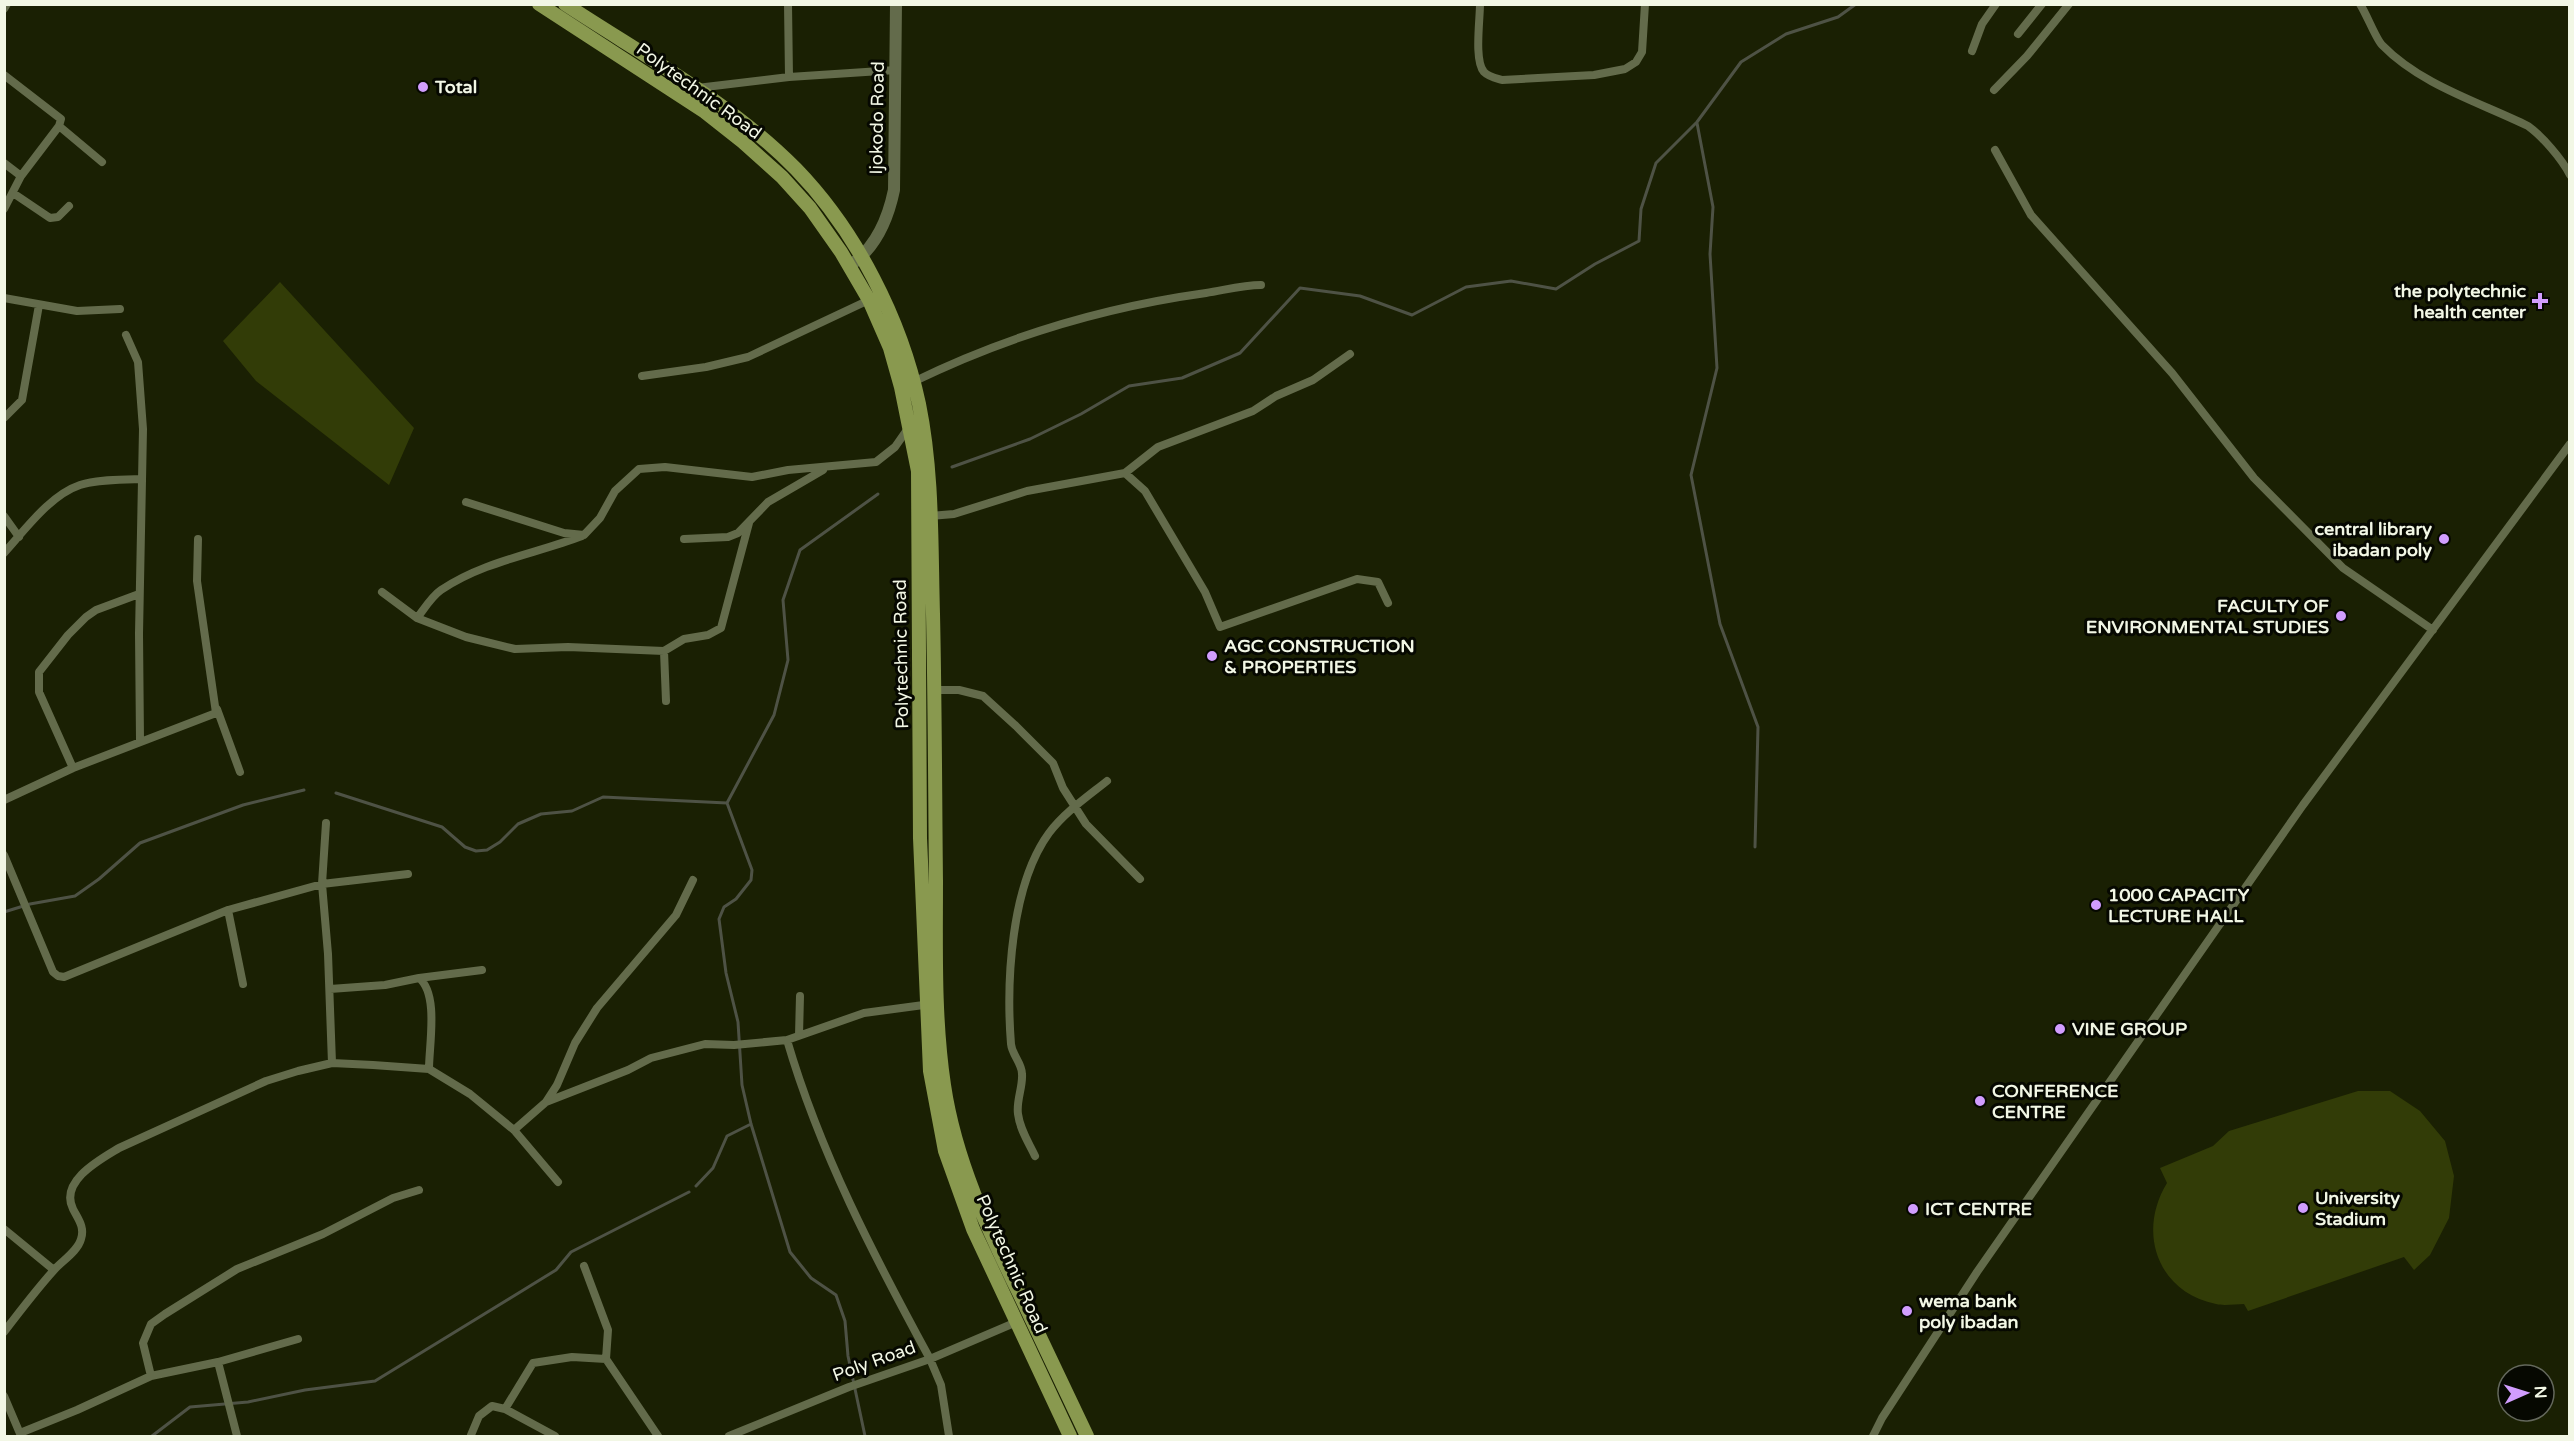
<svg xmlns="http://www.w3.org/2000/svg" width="2574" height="1441" font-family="'Varela Round',sans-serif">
	<rect width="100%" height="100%" fill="#1a2003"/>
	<path fill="#323c07" d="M 280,282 L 414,428 L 389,485 L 256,381 L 223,341 Z
		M 2358,1091 L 2390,1091 L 2420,1111 L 2445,1141 L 2454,1176 L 2449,1218 L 2430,1255 L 2414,1270 L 2404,1257 L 2248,1311 L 2244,1304 C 2235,1304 2224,1306 2216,1304 C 2157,1292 2137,1232 2167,1183 L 2160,1168 L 2213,1146 L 2229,1131 Z"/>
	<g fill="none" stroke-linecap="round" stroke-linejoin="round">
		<path stroke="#4e5245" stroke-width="3" d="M 1697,123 L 1713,207 L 1710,254 L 1717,368 L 1691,475 L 1720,624 L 1758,727 L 1755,847
			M 952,467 L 1030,439 L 1081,414 L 1129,386 L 1182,378 L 1240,353 L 1300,288 L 1360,296 L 1412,315 L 1466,287 L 1511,281 L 1556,289 L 1595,264 L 1639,241 L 1641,209 L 1656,163 L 1697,122 L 1741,62 L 1786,34 L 1838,17 L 1856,4
			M 336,793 L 442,827 L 465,847 L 476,851 L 487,850 L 500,842 L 518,824 L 541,814 L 572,811 L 603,797 L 727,803
			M 4,912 L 30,904 L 75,896 L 99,879 L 140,843 L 243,805 L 304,790
			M 696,1186 L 713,1168 L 727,1136 L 751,1124
			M 152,1436 L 190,1407 L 248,1402 L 305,1390 L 375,1381 L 556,1270 L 571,1252 L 689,1192
			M 865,1436 L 848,1356 L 845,1321 L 836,1295 L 811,1278 L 790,1252 L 751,1124 L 742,1085 L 738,1022 L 726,973 L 719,919 L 724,907 L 736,899 L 751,880 L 752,870 L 727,803 L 774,715 L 788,660 L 783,600 L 800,550 L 878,494"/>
		<path stroke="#636b4b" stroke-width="8" d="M 788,4 L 789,77
			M 1480,4 C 1480,20 1474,61 1484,72 C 1489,77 1495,78 1502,80 L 1594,75 L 1625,69 L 1636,62 L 1642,52 L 1645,4
			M 2360,4 C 2367,15 2376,39 2382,45 C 2421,85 2479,102 2528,126 C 2542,136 2562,159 2570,175
			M 4,9 L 7,4
			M 2018,34 L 2042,4
			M 1972,51 L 1982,24 L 1996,4
			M 4,75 L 61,119 L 59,126 L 21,176 L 4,209
			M 697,88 L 789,77 L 896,70
			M 1994,90 L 2027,56 L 2069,4
			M 59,126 L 102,162
			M 1995,150 L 2031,215 L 2172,373 L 2254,478 L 2343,568 L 2433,630
			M 4,163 L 21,176
			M 13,193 L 50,218 L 58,217 L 69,206
			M 4,298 L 77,311 L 120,309
			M 126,335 L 138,362 L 143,429 L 139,634 L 140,740
			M 642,376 L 706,367 L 748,357 L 869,300
			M 913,382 C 1005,337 1105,307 1206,293 C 1225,290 1243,285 1261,285
			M 4,418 L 22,400 L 39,305
			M 1125,473 L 1145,491 L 1205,592 L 1220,627 L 1357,579 L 1378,582 L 1388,603
			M 466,502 L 564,533 L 584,535 L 600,518 L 615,491 L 639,469 L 665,467 L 752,477 L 788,470 L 876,462 L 895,447 L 909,427
			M 4,516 L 19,537
			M 930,516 L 954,514 L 1027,491 L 1125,473 L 1158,447 L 1253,411 L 1276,396 L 1313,380 L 1350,354
			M 684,539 L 728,537 L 738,533 L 768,502 L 823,470
			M 4,553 C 25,530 50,495 80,485 C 99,479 121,480 140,479
			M 382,592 L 417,618 L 466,637 L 515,649 L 568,647 L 664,651 L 684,639 L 708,635 L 721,628 L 749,523
			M 417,618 C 424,609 432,596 441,590 C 484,561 535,554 582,536
			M 664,651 L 666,701
			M 934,690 L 959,690 L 983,696 L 1016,726 L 1053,763 L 1063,788 L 1086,824 L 1140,879
			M 217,709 L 240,772
			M 73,768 L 39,692 L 39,672 L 68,635 L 86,617 L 96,610 L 139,594
			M 4,800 L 73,768 L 216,713 L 197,581 L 198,539
			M 326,823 L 322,884 L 328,954 L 332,1063
			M 4,855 L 53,972 L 58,976 L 64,977 L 228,910 L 322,884 L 408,874
			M 228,910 L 243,984
			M 419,978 L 482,970
			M 330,989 L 385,985 L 419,978 C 439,994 429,1045 429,1069
			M 799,1035 L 800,996
			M 787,1040 C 820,1153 874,1256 930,1359 L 941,1385 L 949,1436
			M 546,1102 L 557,1085 L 575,1043 L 597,1008 L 676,915 L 693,880
			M 514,1130 L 546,1102 L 628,1070 L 651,1058 L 705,1044 L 734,1045 L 787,1040 L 864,1013 L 931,1004
			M 1035,1156 C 1029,1143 1020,1130 1018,1114 C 1016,1101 1023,1087 1022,1074 C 1022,1063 1012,1055 1011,1044 C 1006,981 1011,885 1049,833 C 1065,812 1087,797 1107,781
			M 4,1229 L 54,1270
			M 584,1266 L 608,1330 L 606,1359 L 658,1436
			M 4,1332 C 20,1311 36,1290 54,1270 C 62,1261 78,1251 81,1239 C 85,1227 78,1219 73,1209 C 59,1181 101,1159 119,1148 L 266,1081 L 298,1071 L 332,1063 L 373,1065 L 429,1069 L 470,1094 L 514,1130 L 558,1182
			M 218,1362 L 237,1436
			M 151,1376 L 143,1343 L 151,1324 L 165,1314 L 237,1269 L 323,1234 L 393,1198 L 419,1190
			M 4,1396 L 21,1436
			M 505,1409 L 533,1363 L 572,1357 L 606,1359
			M 20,1433 L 77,1410 L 151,1376 L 218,1362 L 298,1339
			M 471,1435 L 479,1416 L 492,1406 L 505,1409 L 555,1436
			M 729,1436 L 849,1387 L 930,1359 L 1019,1321
			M 1873,1436 L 1882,1418 L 1977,1272 L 2303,805 L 2570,444"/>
		<path stroke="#636b4b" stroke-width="12" d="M 849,266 C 875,249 888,219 894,190 L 896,4"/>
		<path stroke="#89994f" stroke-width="14" d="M 539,4 L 705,112 L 743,142 L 782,177 L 810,208 L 841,252 L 869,300 L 890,348 L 901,387 L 918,471 L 920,838 L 930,1071 L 945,1151 L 973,1229 L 1070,1436
			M 565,4 C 644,56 730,102 796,169 C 856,231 901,319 919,404 C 933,473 931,544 933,614 C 935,703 935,793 936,882 C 936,949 934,1018 944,1085 C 955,1160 988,1230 1021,1297 C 1043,1344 1065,1390 1087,1436"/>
	</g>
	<g fill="#d19dfe" stroke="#060801" stroke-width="2">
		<circle cx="423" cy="87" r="6"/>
		<path d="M2537 292h6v6h6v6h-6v6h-6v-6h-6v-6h6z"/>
		<circle cx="2444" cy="539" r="6"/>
		<circle cx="2341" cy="616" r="6"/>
		<circle cx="1212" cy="656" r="6"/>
		<circle cx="2096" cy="905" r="6"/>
		<circle cx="2060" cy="1029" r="6"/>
		<circle cx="1980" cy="1101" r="6"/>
		<circle cx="2303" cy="1208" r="6"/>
		<circle cx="1913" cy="1209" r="6"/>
		<circle cx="1907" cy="1311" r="6"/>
	</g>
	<g text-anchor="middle" stroke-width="6" stroke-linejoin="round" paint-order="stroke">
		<g font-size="18" font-weight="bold" fill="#f2f7e5" stroke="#060801" text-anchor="start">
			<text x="435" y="93">Total</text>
			<text x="2526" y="297" text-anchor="end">the polytechnic<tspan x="2526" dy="21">health center</tspan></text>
			<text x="2432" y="535" text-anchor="end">central library<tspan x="2432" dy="21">ibadan poly</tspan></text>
			<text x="2329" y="612" text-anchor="end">FACULTY OF<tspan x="2329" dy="21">ENVIRONMENTAL STUDIES</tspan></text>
			<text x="1224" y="652">AGC CONSTRUCTION<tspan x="1224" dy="21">&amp; PROPERTIES</tspan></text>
			<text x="2108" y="901">1000 CAPACITY<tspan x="2108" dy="21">LECTURE HALL</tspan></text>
			<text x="2072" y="1035">VINE GROUP</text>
			<text x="1992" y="1097">CONFERENCE<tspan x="1992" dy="21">CENTRE</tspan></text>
			<text x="2315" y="1204">University<tspan x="2315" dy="21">Stadium</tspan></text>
			<text x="1925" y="1215">ICT CENTRE</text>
			<text x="1919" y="1307">wema bank<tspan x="1919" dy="21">poly ibadan</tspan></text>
		</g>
		<g font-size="18" fill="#f2f7e5" stroke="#060801">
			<text transform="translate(699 91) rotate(36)" y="6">Polytechnic Road</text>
			<text transform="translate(877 118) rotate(-89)" y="6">Ijokodo Road</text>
			<text transform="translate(901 654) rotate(-91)" y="6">Polytechnic Road</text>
			<text transform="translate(1012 1264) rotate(66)" y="6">Polytechnic Road</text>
			<text transform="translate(874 1361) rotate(-20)" y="6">Poly Road</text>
		</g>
	</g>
	<rect width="2574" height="1441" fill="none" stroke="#f2f7e5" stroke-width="12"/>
	<g transform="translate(2526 1393) rotate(87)"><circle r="28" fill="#060801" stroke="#64685c" stroke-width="1.5"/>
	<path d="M0-4.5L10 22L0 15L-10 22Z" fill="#d19dfe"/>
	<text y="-9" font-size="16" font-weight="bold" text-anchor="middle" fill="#f2f7e5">N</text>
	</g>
</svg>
